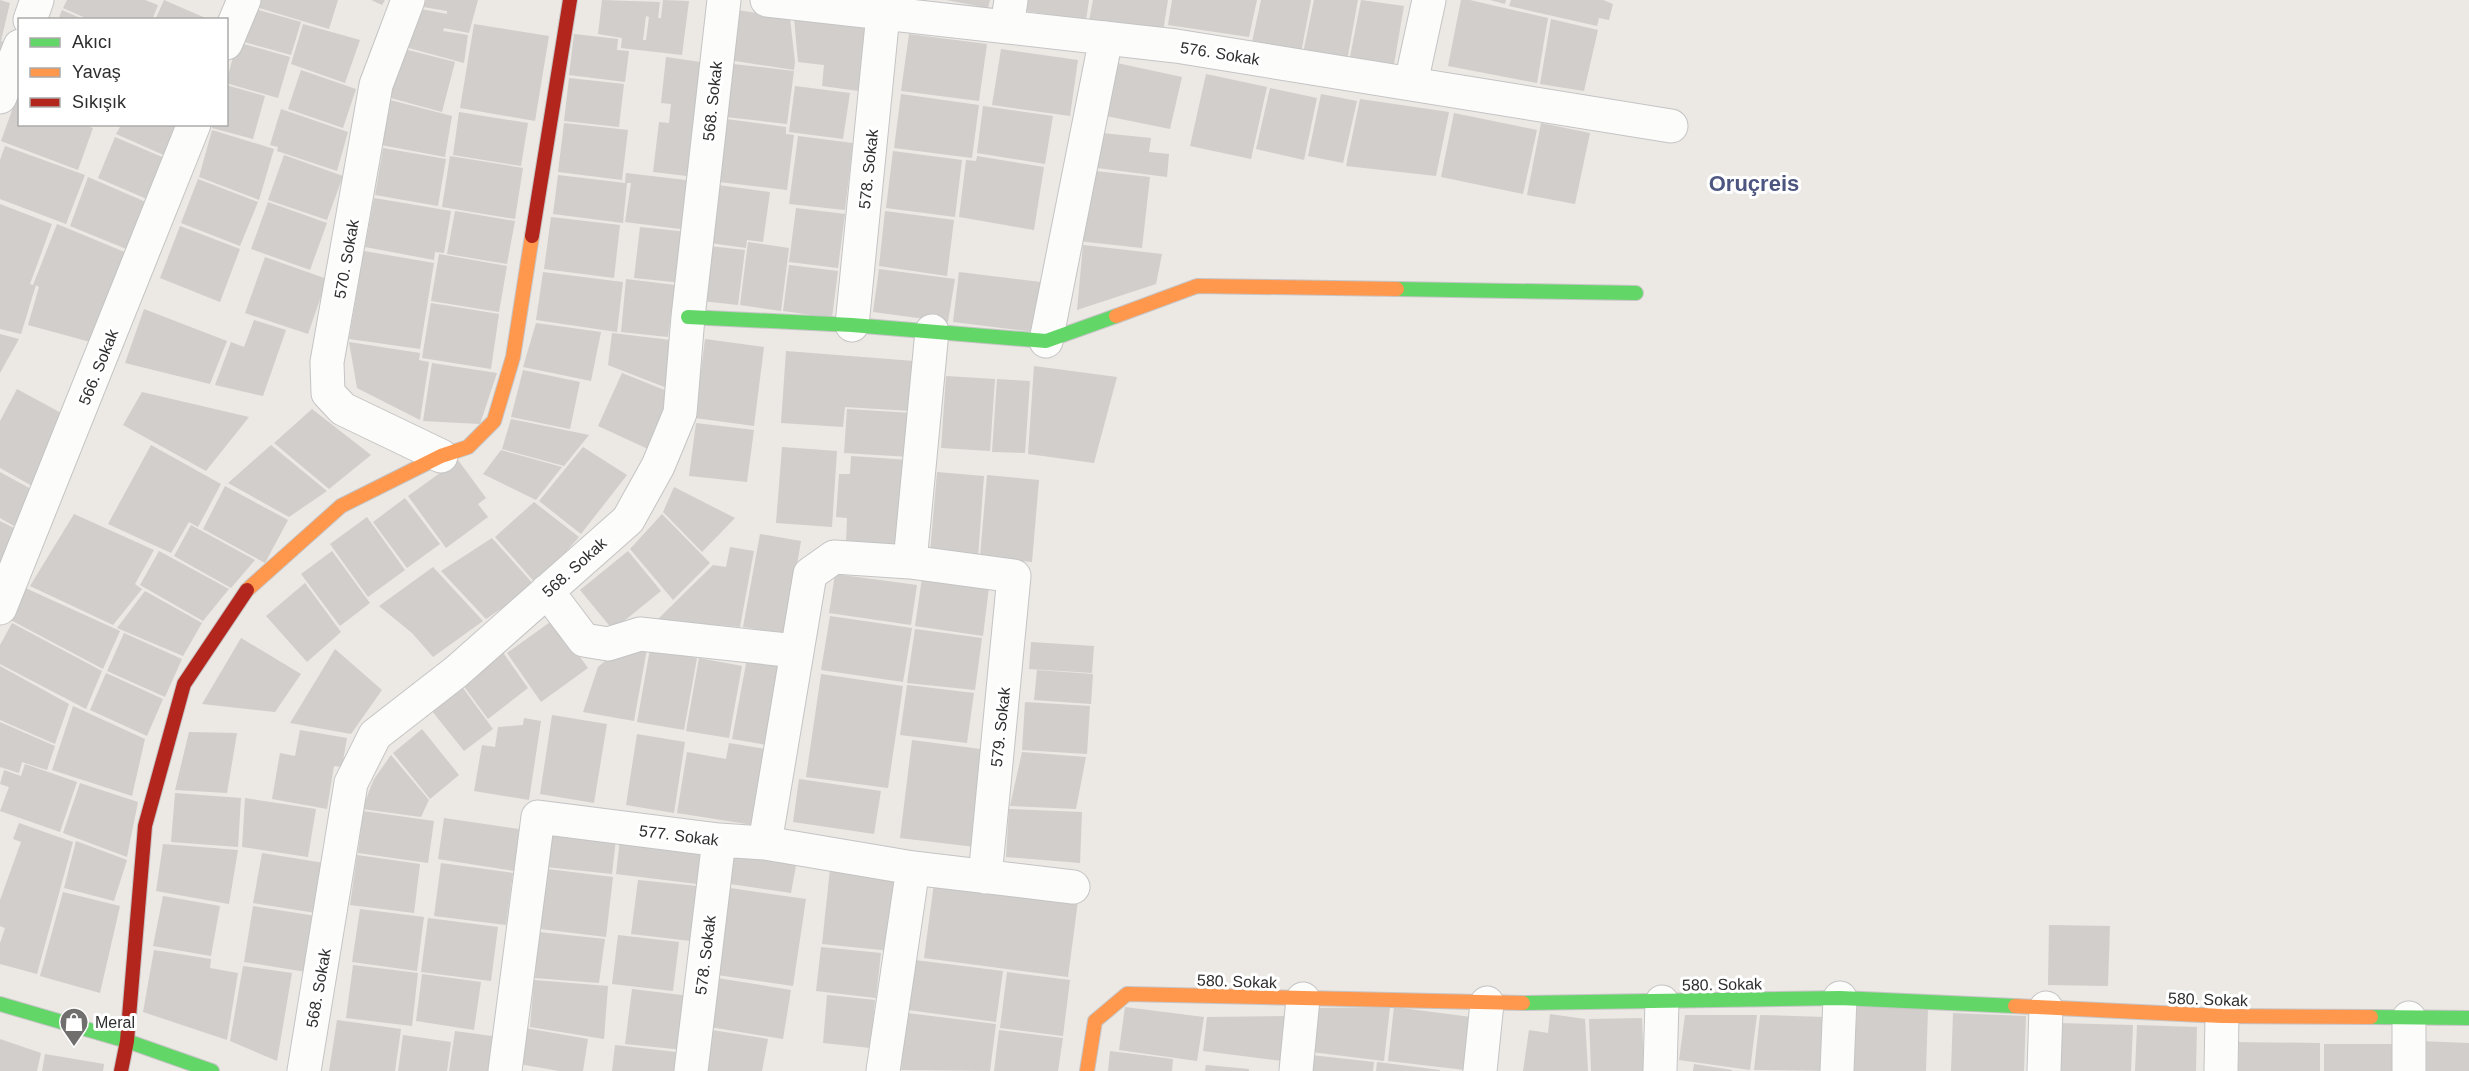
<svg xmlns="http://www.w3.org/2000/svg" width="2469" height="1071" font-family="Helvetica,sans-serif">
	<rect width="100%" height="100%" fill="#ece8e4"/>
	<path fill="#d1cecb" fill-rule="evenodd" d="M 0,0 L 10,3 L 1,41 L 12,46 L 0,74 Z
		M 67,0 L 145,0 L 158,5 L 152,20 L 90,20 L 63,8 Z
		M 164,0 L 210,20 L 155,20 Z
		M 258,0 L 338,0 L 329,29 L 256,7 Z
		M 371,0 L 385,0 L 382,5 Z
		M 426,0 L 478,0 L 469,33 L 444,28 L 443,31 L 468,35 L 464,63 L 405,47 L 421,9 L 447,14 L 447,11 L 423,7 Z
		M 602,0 L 660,2 L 658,18 L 661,18 L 663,0 L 689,1 L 682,55 L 621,48 L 622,38 L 598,34 ZM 646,16 L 649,17 L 646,40 L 643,40 Z
		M 946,0 L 990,0 L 988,8 Z
		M 1020,0 L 1089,0 L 1086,20 L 1018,10 Z
		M 1093,0 L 1168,0 L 1163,32 L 1089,21 Z
		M 1172,0 L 1257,0 L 1249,37 L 1168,25 Z
		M 1261,0 L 1311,0 L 1301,53 L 1252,42 Z
		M 1314,0 L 1358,0 L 1347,61 L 1303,53 Z
		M 1361,0 L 1404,6 L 1393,70 L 1349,62 Z
		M 1461,0 L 1470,0 L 1548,18 L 1537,83 L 1448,66 Z
		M 1490,0 L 1506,0 L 1505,4 Z
		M 1511,0 L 1603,0 L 1613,4 L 1609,20 L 1599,18 L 1597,26 L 1509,6 Z
		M 255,9 L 301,22 L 291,55 L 244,42 Z
		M 730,9 L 790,18 L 795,62 L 794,70 L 722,59 Z
		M 62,10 L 85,20 L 58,20 Z
		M 794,18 L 868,28 L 859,91 L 822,86 L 824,65 L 798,62 Z
		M 1551,19 L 1598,30 L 1584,91 L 1540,84 Z
		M 303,24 L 360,40 L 345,83 L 291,64 Z
		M 474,24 L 549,36 L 535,121 L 460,108 Z
		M 574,34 L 618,39 L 617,50 L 629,51 L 625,82 L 569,75 Z
		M 909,34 L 987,44 L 979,101 L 901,91 Z
		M 237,42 L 290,57 L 278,98 L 226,83 Z
		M 404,49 L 455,62 L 442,112 L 387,97 Z
		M 1001,49 L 1078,60 L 1070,116 L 992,105 Z
		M 666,57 L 707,63 L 695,177 L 653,172 L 659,122 L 669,123 L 671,104 L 661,103 Z
		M 1117,63 L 1182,77 L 1170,129 L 1106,116 Z
		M 733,64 L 794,71 L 787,124 L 726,117 Z
		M 301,70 L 356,89 L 343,128 L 288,109 Z
		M 1206,74 L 1267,87 L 1251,159 L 1190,146 Z
		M 569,78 L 624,84 L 619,127 L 564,121 Z
		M 226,85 L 265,96 L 253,139 L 212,128 L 213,124 L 226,124 Z
		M 795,86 L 850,93 L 843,139 L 789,132 Z
		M 1270,88 L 1317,98 L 1304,160 L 1256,149 Z
		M 19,91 L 20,124 L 84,124 L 93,128 L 78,170 L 1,141 Z
		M 901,94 L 979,105 L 972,158 L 894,148 Z
		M 1321,94 L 1357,101 L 1343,163 L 1308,156 Z
		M 1360,99 L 1449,112 L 1436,176 L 1346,166 Z
		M 390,100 L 452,116 L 445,157 L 381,145 Z
		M 983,106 L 1053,116 L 1045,164 L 977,153 Z
		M 281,109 L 348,132 L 337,171 L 277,151 L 278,147 L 270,145 Z
		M 459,112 L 528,123 L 521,166 L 453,155 Z
		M 1454,113 L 1537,130 L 1523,194 L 1441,177 Z
		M 726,119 L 786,127 L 786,134 L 794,135 L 787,190 L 719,182 Z
		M 564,123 L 628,130 L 622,180 L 558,172 Z
		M 1541,123 L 1590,133 L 1575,204 L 1527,195 Z
		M 114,124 L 191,124 L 175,160 L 116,134 L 120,127 Z
		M 212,130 L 274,149 L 259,200 L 199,177 Z
		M 1102,133 L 1151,138 L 1149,152 L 1169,154 L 1167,177 L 1097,168 Z
		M 798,136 L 853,143 L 845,210 L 789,204 Z
		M 115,137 L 174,162 L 156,203 L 98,178 Z
		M 5,146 L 85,175 L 66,224 L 0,199 L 0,160 Z
		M 383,148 L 446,159 L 438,206 L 375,195 Z
		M 893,151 L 962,160 L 955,217 L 886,208 Z
		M 284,155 L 343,176 L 327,220 L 268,200 Z
		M 450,156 L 523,168 L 515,219 L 442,207 Z
		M 977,156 L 1044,167 L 1034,230 L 959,217 L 966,160 L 976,161 Z
		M 1086,170 L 1150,177 L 1142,248 L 1078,241 Z
		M 626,173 L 694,181 L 688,230 L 625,222 L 631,183 L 627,183 L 623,223 L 553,214 L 558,175 L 625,183 Z
		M 88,177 L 155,206 L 136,253 L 70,226 Z
		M 198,179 L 258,202 L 240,246 L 181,223 Z
		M 718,185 L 770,192 L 763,242 L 747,240 L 746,248 L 710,243 Z
		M 374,198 L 451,211 L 444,253 L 435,252 L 434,260 L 365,247 Z
		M 268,202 L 327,223 L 310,270 L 251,249 Z
		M 0,204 L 52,224 L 30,284 L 33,285 L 57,224 L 127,253 L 94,343 L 28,325 L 39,287 L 36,285 L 21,334 L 0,329 Z
		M 796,208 L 845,214 L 838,268 L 789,262 Z
		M 455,211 L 515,221 L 507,264 L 447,254 Z
		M 885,211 L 954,220 L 947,276 L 879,266 Z
		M 551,217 L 620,225 L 614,278 L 544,269 Z
		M 180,226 L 240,249 L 220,302 L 160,278 Z
		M 640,227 L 688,232 L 683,283 L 634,278 Z
		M 748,242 L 789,248 L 781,311 L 740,305 Z
		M 1083,245 L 1162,254 L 1156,284 L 1077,310 Z
		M 709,246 L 745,250 L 738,305 L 702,301 Z
		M 364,251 L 434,263 L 420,349 L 349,339 Z
		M 439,254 L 507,266 L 499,312 L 431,301 Z
		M 265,257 L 327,279 L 308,334 L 245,313 Z
		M 789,265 L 838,271 L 832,318 L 783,311 Z
		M 879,269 L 955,279 L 948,322 L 873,312 Z
		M 543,272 L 623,282 L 617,332 L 536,320 Z
		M 959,272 L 1041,282 L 1034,332 L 953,322 Z
		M 626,279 L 675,285 L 668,337 L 621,332 Z
		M 431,303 L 499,314 L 491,369 L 422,358 Z
		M 144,309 L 227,341 L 210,384 L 125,363 Z
		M 254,320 L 286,330 L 263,396 L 215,385 L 231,342 L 244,347 Z
		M 536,323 L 601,332 L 591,381 L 523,367 Z
		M 612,333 L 679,341 L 672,390 L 608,365 Z
		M 0,334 L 19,339 L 0,373 Z
		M 705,339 L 764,347 L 754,426 L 695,418 Z
		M 349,342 L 420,353 L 419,360 L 429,362 L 420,420 L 357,388 Z
		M 786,351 L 914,361 L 911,411 L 845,407 L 843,427 L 781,423 Z
		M 432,363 L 497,373 L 480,424 L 423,421 Z
		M 1034,366 L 1117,377 L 1094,463 L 1028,454 Z
		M 523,370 L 580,382 L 570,429 L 511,417 Z
		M 622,373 L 672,393 L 650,450 L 598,426 Z
		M 946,376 L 995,379 L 990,451 L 941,448 Z
		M 997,379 L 1030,381 L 1025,453 L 992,452 Z
		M 17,389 L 63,414 L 34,487 L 0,468 L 0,421 Z
		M 142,392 L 249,417 L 206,471 L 123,425 Z
		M 312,409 L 371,455 L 329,489 L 274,443 Z
		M 847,409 L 912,413 L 910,457 L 844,453 Z
		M 511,419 L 589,435 L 564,466 L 502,449 Z
		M 696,423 L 754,430 L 747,482 L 689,476 Z
		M 151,445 L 221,484 L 198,527 L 189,522 L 171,553 L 108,524 Z
		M 271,445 L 327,491 L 289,517 L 228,483 Z
		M 583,447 L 627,475 L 581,534 L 539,501 Z
		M 782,447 L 837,451 L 832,527 L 776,523 Z
		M 501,450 L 562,467 L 536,500 L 483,474 Z
		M 851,456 L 909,460 L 903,546 L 846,542 L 847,518 L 836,517 L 839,474 L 850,474 Z
		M 458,460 L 486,498 L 478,504 L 488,517 L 446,548 L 408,496 Z
		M 0,472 L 33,490 L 14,526 L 0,518 Z
		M 937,472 L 984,476 L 978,558 L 930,553 Z
		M 987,475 L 1039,480 L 1032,562 L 980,557 Z
		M 225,486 L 288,520 L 265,563 L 203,529 Z
		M 674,487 L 735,518 L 702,552 L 663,512 Z
		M 405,498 L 440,544 L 407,568 L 373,522 Z
		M 534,502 L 579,537 L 537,585 L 495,537 Z
		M 74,514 L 154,550 L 135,584 L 142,589 L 113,625 L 30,586 Z
		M 662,514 L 710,563 L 673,600 L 630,549 Z
		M 367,517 L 405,570 L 368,597 L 330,544 Z
		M 0,521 L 22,532 L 4,565 L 0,563 Z
		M 191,525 L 255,560 L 231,588 L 174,556 Z
		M 760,534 L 801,541 L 785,634 L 743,627 Z
		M 492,538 L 535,586 L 486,619 L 441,571 Z
		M 730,547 L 754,551 L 740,627 L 657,620 L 713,565 L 726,567 Z
		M 159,551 L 229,589 L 203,621 L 140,585 Z
		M 332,551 L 370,603 L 340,626 L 301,574 Z
		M 628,551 L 661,591 L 613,630 L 580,590 Z
		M 433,567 L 483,621 L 433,657 L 412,633 L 379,606 Z
		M 835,574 L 917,585 L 911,625 L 829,613 Z
		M 922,578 L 989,587 L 983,636 L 915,626 Z
		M 305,583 L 341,632 L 307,662 L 266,616 Z
		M 21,586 L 120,631 L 103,669 L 5,617 Z
		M 145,591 L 202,623 L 183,656 L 117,628 Z
		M 830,616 L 912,628 L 903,682 L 821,670 Z
		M 553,620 L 588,668 L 541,702 L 507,653 Z
		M 12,623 L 102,671 L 86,709 L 0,664 L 0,645 Z
		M 915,629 L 982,638 L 975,690 L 907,683 Z
		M 124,633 L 182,659 L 165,697 L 107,671 Z
		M 241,638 L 301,674 L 275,712 L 202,704 Z
		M 1031,642 L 1094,646 L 1092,673 L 1029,669 Z
		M 624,645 L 647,649 L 634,721 L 583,712 L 598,667 Z
		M 335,649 L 382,690 L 351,734 L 290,723 Z
		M 650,649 L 697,658 L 684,730 L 637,722 Z
		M 502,651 L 528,688 L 488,719 L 460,681 Z
		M 748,653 L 784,659 L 767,745 L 732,739 Z
		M 699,658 L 742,666 L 729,738 L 686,731 Z
		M 0,666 L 69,704 L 55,744 L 0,720 Z
		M 1037,670 L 1093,674 L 1091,704 L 1034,700 Z
		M 106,673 L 163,699 L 147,736 L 90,710 Z
		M 821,674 L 903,686 L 888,788 L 806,777 Z
		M 907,685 L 974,693 L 967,743 L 900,735 Z
		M 463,688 L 493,729 L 464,751 L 432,711 Z
		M 1025,702 L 1090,706 L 1087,754 L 1022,750 Z
		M 73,706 L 145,739 L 132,796 L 52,770 Z
		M 552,715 L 607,724 L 594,803 L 540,794 Z
		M 524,718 L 541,721 L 529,800 L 474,791 L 482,745 L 495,747 L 498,727 L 523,725 Z
		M 0,722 L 55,746 L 47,770 L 22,762 L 19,773 L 0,767 Z
		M 422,729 L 459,775 L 430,799 L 393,753 Z
		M 300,730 L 347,738 L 342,767 L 334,766 L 327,809 L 272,799 L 280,753 L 295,756 Z
		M 189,732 L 237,733 L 227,793 L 175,790 Z
		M 637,734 L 685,742 L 674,813 L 626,805 Z
		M 912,740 L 988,750 L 975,847 L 900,838 Z
		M 729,743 L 772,750 L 759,826 L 677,813 L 687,752 L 726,759 Z
		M 1022,752 L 1086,757 L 1076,809 L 1010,806 Z
		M 391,755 L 429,800 L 421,817 L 362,809 L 374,779 Z
		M 25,764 L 77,782 L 60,832 L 0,811 L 9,787 L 0,784 L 4,770 L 21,776 Z
		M 799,779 L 881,791 L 874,834 L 793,822 Z
		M 80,783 L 138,802 L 127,857 L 63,833 Z
		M 175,793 L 241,798 L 238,847 L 171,842 Z
		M 245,798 L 316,809 L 308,857 L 242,847 Z
		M 1009,809 L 1082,812 L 1080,863 L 1006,857 Z
		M 363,811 L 434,821 L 428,863 L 358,853 Z
		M 444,818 L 519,829 L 514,871 L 438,859 Z
		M 19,823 L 73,842 L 37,974 L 0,964 L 0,943 L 5,928 L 0,926 L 0,900 L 21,842 L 13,839 Z
		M 550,831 L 616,839 L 612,874 L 546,867 Z
		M 620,839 L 701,849 L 697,884 L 616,874 Z
		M 76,841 L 127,860 L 114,901 L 64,888 Z
		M 163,844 L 238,850 L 229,904 L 156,891 Z
		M 735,851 L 797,860 L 791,893 L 730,884 Z
		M 262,853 L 324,863 L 316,913 L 253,903 Z
		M 357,855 L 420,864 L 414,913 L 350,905 Z
		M 441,863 L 513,873 L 506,925 L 434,916 Z
		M 547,869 L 613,877 L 606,937 L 540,929 Z
		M 830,869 L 899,876 L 891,951 L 822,944 Z
		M 638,880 L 697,886 L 691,941 L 631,934 Z
		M 934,883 L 1078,901 L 1068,977 L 924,958 Z
		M 730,888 L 806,899 L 793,986 L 717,975 Z
		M 63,892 L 120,906 L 100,993 L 40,976 Z
		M 163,896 L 220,906 L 211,956 L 153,946 Z
		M 253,906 L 316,916 L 306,972 L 244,962 Z
		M 360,909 L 424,917 L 417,971 L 352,962 Z
		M 428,918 L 498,927 L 491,981 L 421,972 Z
		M 2049,925 L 2110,926 L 2108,986 L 2048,985 Z
		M 539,932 L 605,939 L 599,983 L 535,978 Z
		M 618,935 L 679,942 L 673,991 L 612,984 Z
		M 821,947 L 881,953 L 876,998 L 816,991 Z
		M 154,950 L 211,959 L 210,968 L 238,973 L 227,1040 L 143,1012 Z
		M 915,960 L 1003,971 L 996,1022 L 908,1010 Z
		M 353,965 L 418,973 L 412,1026 L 346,1018 Z
		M 243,966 L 292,973 L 277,1061 L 230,1041 Z
		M 1007,972 L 1070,980 L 1063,1036 L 1000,1028 Z
		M 422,974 L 481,982 L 474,1030 L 416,1021 Z
		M 717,978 L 791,990 L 783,1039 L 710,1027 Z
		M 534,980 L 608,986 L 604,1039 L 530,1027 Z
		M 632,989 L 690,996 L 684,1050 L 625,1044 Z
		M 827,995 L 875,1000 L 871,1048 L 823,1043 Z
		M 1857,1005 L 1928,1008 L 1926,1071 L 1854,1071 Z
		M 1125,1007 L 1204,1017 L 1197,1061 L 1119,1050 Z
		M 1390,1007 L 1384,1061 L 1311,1052 L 1316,1008 Z
		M 1394,1007 L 1471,1017 L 1465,1070 L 1388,1061 Z
		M 907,1013 L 996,1024 L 990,1071 L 901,1070 Z
		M 1953,1013 L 2026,1016 L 2024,1071 L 1951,1071 Z
		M 1550,1014 L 1585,1019 L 1588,1071 L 1523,1071 L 1529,1030 L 1548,1033 Z
		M 1685,1015 L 1757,1015 L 1750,1070 L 1679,1060 Z
		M 1760,1015 L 1825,1017 L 1820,1056 L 1831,1057 L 1829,1071 L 1754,1070 Z
		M 1290,1016 L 1283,1061 L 1203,1051 L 1207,1017 Z
		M 1642,1018 L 1644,1071 L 1591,1071 L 1589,1019 Z
		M 337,1020 L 401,1029 L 395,1071 L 329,1071 Z
		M 2057,1023 L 2133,1025 L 2131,1071 L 2055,1071 Z
		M 2137,1025 L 2197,1027 L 2196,1071 L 2135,1071 Z
		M 525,1028 L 588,1039 L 583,1071 L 559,1071 L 519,1064 Z
		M 712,1030 L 768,1039 L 762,1071 L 706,1071 Z
		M 999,1030 L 1063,1038 L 1058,1071 L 994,1071 Z
		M 455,1031 L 499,1037 L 494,1071 L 449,1071 Z
		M 403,1035 L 451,1042 L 447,1071 L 398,1071 Z
		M 0,1039 L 41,1053 L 37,1071 L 0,1071 Z
		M 2418,1041 L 2469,1043 L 2469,1071 L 2417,1071 Z
		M 2231,1042 L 2320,1043 L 2320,1071 L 2231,1071 Z
		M 2324,1044 L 2398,1044 L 2398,1071 L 2324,1071 Z
		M 615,1045 L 676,1052 L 674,1071 L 612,1071 Z
		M 1110,1051 L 1173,1059 L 1172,1071 L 1108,1071 Z
		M 45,1054 L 104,1064 L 103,1071 L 42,1071 Z
		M 1311,1055 L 1374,1062 L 1373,1071 L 1309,1071 Z
		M 1377,1062 L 1440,1070 L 1440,1071 L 1376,1071 Z
		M 1694,1064 L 1732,1070 L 1732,1071 L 1693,1071 Z
		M 1206,1065 L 1249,1069 L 1249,1071 L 1205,1071 Z"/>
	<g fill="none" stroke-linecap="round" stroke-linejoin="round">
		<g stroke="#c5c4c5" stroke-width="35">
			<path id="street" d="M 408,0 L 376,85 L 327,362 L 328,393 L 343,409 L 441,456
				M 767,0 L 1176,46 L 1671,126
				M 30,20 L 37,0
				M 1007,27 L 1011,0
				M 226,43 L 244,0
				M 1411,83 L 1429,0
				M 0,97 L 20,46
				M 852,325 L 883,14
				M 1046,341 L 1106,38
				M 910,562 L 932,331
				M 547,591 L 584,640 L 608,644 L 640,634 L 796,651
				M 0,608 L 194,124
				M 765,843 L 810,574 L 834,557 L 910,562 L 1014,576 L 985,877
				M 304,1071 L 351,783 L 375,735 L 456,672 L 628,520 L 658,466 L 680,413 L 688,317 L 724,0
				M 505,1071 L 538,817 L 719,840 L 765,843 L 913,868 L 1073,887
				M 691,1071 L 719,840
				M 883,1071 L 913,868
				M 1296,1071 L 1303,999
				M 1480,1071 L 1487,1003
				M 1660,1071 L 1662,1002
				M 1837,1071 L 1840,998
				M 2044,1071 L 2046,1008
				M 2221,1071 L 2222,1016
				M 2409,1071 L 2409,1018"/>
		</g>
		<g stroke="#c5c4c5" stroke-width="16">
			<path id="fast" d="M 1397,289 L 1636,293
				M 688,317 L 852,325 L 1046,341 L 1116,316
				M 1523,1003 L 1840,998 L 2015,1006
				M 0,1004 L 127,1041 L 212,1071
				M 2371,1017 L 2469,1018"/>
		</g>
		<g stroke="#c5c4c5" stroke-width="16">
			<path id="slow" d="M 1116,316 L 1197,286 L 1397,289
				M 247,590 L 341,506 L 441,456 L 468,447 L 494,421 L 513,357 L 532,236
				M 2015,1006 L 2222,1016 L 2371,1017
				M 1087,1071 L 1095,1021 L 1127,994 L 1523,1003"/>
		</g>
		<g stroke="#c5c4c5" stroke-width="16">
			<path id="jam" d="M 532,236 L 570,0
				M 121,1071 L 127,1041 L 145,826 L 184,684 L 247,590"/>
		</g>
		<use href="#street" stroke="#fcfcfb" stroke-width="33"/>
		<use href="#fast" stroke="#63d668" stroke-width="14"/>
		<use href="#slow" stroke="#ff974d" stroke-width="14"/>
		<use href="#jam" stroke="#b3261e" stroke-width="14"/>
	</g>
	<defs>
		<g id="shop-pin" transform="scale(1.5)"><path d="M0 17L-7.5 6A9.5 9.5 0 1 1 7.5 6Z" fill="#706f6e" stroke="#fff"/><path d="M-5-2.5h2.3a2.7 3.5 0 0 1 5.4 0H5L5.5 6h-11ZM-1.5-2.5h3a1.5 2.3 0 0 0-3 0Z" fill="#fff"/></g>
	</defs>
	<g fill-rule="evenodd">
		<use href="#shop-pin" x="74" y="1022"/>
	</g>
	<g text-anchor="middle" stroke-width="6" stroke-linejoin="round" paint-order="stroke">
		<g font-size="16" fill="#2e2e2e" stroke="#fff">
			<text transform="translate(1220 53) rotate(9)" y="6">576. Sokak</text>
			<text transform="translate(712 101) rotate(-84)" y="6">568. Sokak</text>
			<text transform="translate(868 169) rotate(-84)" y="6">578. Sokak</text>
			<text transform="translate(346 259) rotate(-80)" y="6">570. Sokak</text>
			<text transform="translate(98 367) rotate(-68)" y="6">566. Sokak</text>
			<text transform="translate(574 567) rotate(-42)" y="6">568. Sokak</text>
			<text transform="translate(1000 727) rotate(-84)" y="6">579. Sokak</text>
			<text transform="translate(679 835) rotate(7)" y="6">577. Sokak</text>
			<text transform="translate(705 955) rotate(-83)" y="6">578. Sokak</text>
			<text transform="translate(1237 981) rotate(2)" y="6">580. Sokak</text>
			<text transform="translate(1722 984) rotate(-1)" y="6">580. Sokak</text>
			<text transform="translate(318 988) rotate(-80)" y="6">568. Sokak</text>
			<text transform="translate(2208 999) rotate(2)" y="6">580. Sokak</text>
		</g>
		<g font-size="16" fill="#2e2e2e" stroke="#fff" text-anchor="start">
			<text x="95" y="1028">Meral</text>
		</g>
		<g font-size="22" font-weight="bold" fill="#4d5680" stroke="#fff">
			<text x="1754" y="191">Oruçreis</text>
		</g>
	</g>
	<rect x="18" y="18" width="210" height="108" fill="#ffffff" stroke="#ababab" stroke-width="1.5"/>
	<rect x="30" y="38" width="30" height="9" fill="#63d668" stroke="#ababab" stroke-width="1.5"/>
	<text x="72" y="48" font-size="18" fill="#2e2e2e">Akıcı</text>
	<rect x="30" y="68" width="30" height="9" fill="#ff974d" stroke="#ababab" stroke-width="1.5"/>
	<text x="72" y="78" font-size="18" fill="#2e2e2e">Yavaş</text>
	<rect x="30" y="98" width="30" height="9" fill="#b3261e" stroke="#ababab" stroke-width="1.5"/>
	<text x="72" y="108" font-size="18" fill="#2e2e2e">Sıkışık</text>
</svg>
